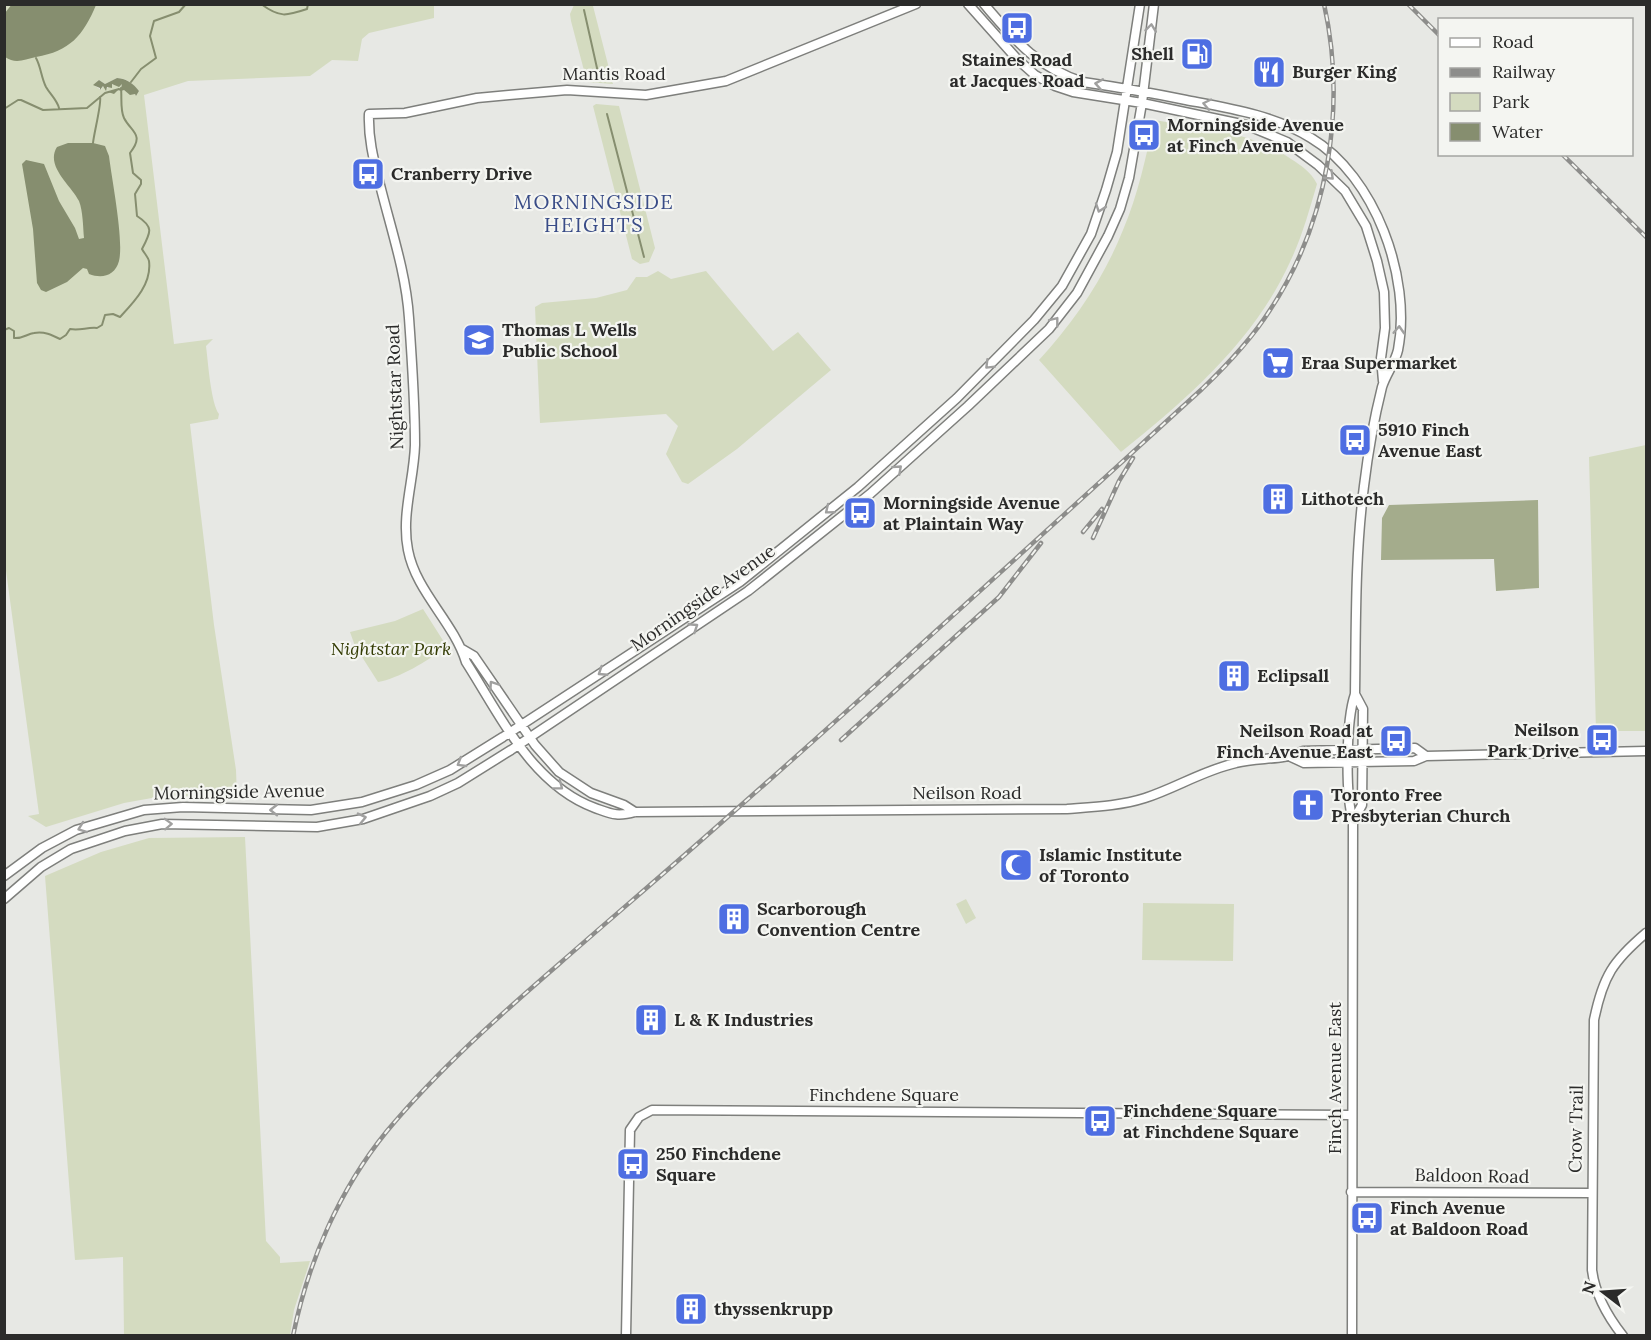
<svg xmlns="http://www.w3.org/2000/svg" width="1651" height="1340" font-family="Lora,serif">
	<rect width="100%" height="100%" fill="#e7e8e4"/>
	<path fill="#d4dbc0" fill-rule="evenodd" d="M 4,5 L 434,5 L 434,18 L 369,33 L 362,39 L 358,61 L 332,60 L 310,76 L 188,81 L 144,95 L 174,344 L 213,339 L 206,346 C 208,361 211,404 219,414 L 218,419 L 190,424 L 214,625 L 236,770 L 237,797 L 163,796 L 124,803 L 46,827 L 28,816 L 39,814 L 4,556 ZM 117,78 C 128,79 132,83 139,91 L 136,96 L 135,94 L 130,94 L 124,90 L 109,91 L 121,88 L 122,84 L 113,84 L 106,89 L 103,86 L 101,90 L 94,85 L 99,80 L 105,84 Z
		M 574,5 L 593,6 L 613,84 L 587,82 L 571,21 L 570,14 Z
		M 596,104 L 619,106 L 655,248 L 649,262 L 640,264 L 632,259 L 593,106 Z
		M 1154,120 C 1203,128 1249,131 1291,159 C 1302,166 1311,172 1317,184 C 1309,211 1302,237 1290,262 C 1254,341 1187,399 1121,452 L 1039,360 C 1074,322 1104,278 1123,230 C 1138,195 1146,157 1154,120 Z
		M 658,271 L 671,279 L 706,271 L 773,351 L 798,332 L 831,370 L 737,449 L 688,484 L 682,482 L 666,454 L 678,426 L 666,414 L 540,423 L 535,307 L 542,303 L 596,298 L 627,290 L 636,277 L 647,277 Z
		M 1646,445 L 1646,731 L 1596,731 L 1589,457 Z
		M 423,609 L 444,642 L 445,648 C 429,660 398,679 378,682 L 355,646 L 350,632 L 395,621 Z
		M 245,837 L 266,1241 L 280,1257 L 280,1263 L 310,1261 L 294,1310 L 290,1335 L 124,1335 L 123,1257 L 75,1260 L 45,876 L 101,852 L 149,838 Z
		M 966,899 L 976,918 L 966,924 L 956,904 Z
		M 1143,903 L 1234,904 L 1233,961 L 1142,960 Z"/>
	<path fill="#a4ac8c" d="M 1538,500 L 1539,588 L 1496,591 L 1494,559 L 1381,560 L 1382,518 L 1389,505 Z"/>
	<path fill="#868e6f" d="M 12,4 L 96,4 L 96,5 C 83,36 70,51 36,57 C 24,60 15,64 5,57 L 5,13 Z
		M 117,78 C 127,79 133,83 139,91 L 136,96 L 135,94 L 130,95 L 124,90 L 121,91 L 118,90 L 114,94 L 108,92 L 121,88 L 122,84 L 119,87 L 112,84 L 112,88 L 107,87 L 106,91 L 103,86 L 100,90 L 100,88 L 93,85 L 99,80 L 105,84 Z
		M 68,143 L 93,143 L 105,146 L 109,156 C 112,181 124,240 119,261 C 115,276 102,279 89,274 L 87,269 L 83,268 L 67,282 L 46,292 L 41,290 L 37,283 L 33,229 L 22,164 L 26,160 L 44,164 L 59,201 L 75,228 L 79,239 L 84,238 C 83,227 83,211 79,201 C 71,185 45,166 57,147 Z"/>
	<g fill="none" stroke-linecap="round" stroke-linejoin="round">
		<path stroke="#868e6f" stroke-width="2" d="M 261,4 C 280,18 286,16 307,9 L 308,4
			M 584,10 L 599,77
			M 36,58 C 41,67 41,77 46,87 C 50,94 57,100 59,108
			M 131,82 L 141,69 L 156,58 L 150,36 L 154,21 L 179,12 L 186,4
			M 4,109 L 18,100 L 21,100 L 43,110 L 87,108 L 105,93 L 119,89
			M 607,114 L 644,257
			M 93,143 C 94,133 102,102 100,97
			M 4,330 L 9,328 L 14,331 L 14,338 C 22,339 27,334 34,333 C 44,331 52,335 60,339 L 66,335 L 70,329 C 80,331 87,327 97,328 L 102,325 L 105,315 L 113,314 L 120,317 C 134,302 152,284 149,261 C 148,257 144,253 142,249 C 151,232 154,227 137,216 L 135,194 L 141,184 L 141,180 L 133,173 L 130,153 C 145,134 131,132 124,118 C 120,110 122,97 121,88"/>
		<g stroke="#7e7f7c" stroke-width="11">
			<path id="secondary" d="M 916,4 L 726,81 L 646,95 L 567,90 L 509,95 L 477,98 L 405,113 L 369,114 C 368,139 374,161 380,185 C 391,229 406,273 409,318 C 412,360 415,403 415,445 C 414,480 401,515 408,550 C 416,592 453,621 466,662 C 500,715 532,785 595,808 C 612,814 617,817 635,812 L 1067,809 C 1093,807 1120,806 1145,798 C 1176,788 1204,770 1236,763 C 1258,757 1283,761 1303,751 L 1415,748 L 1426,756
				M 968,4 L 1017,59 L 1035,75 L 1055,86 L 1073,92 L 1142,103 L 1246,125 L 1287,142 L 1318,165 L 1345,191 L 1366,226 L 1377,261 L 1384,292 L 1385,328 L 1381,358 L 1383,381
				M 984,4 C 1015,40 1036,67 1083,82 C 1117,87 1152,93 1186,100 C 1228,108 1274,115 1311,138 C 1375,176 1412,278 1398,350 C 1395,363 1386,374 1382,387 C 1374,419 1368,453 1364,486 C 1355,555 1356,624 1355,694 C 1346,720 1345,794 1353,821 L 1352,1336
				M 462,649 L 474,656 L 535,745 L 559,772 L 591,793 L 624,805 L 635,812
				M 1291,757 L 1304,763 L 1414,761 L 1426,756 L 1646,751
				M 1353,821 L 1362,805 L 1363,709 L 1355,694
				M 4,876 L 42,848 L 76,830 L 144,810 L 183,807 L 311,810 L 362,802 L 416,785 L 450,770 L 503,737 L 740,582 L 858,487 L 957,398 L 1034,320 L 1062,286 L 1091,234 L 1106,190 L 1117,152 L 1140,4
				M 4,899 L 41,867 L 71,849 L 125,831 L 162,824 L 317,827 L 363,819 L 430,796 L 458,783 L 511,750 L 748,591 L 870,494 L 968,406 L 1049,329 L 1077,293 L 1108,236 L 1120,209 L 1129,178 L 1142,103 L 1154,4
				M 1351,1192 L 1591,1193
				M 626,1336 L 630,1130 L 639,1117 L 652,1110 L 1351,1115
				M 1623,1336 C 1608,1317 1595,1294 1592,1270 L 1594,1020 C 1603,976 1613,961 1646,933"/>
		</g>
		<use href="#secondary" stroke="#fff" stroke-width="8"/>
		<g stroke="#8d8d8b" stroke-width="4.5">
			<path id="rail" d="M 1408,4 L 1440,36
				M 1562,154 L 1646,237
				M 1083,532 L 1102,509
				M 1093,538 L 1119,481 L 1133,458
				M 841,740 L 999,597 L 1041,543
				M 293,1336 C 308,1262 339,1190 387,1131 C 438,1070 499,1016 559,964 C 616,914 674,865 731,814 C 889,675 1045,532 1202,389 C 1227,365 1251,340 1270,310 C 1328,223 1347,107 1324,4"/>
		</g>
		<use href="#rail" stroke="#f4f5f1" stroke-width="2" stroke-dasharray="7" stroke-linecap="butt"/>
	</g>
	<defs><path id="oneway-chevron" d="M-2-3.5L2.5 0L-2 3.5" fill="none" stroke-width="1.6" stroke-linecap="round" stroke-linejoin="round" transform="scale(1.5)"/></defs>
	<g stroke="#a0a09f">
		<use href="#oneway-chevron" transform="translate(1151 28) rotate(-83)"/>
		<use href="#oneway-chevron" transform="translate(1099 84) rotate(-170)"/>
		<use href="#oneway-chevron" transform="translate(1207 104) rotate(-168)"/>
		<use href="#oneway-chevron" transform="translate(1330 176) rotate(44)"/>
		<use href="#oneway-chevron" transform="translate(1100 208) rotate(109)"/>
		<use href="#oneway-chevron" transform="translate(1055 321) rotate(-52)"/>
		<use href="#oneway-chevron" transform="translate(1399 330) rotate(-87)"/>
		<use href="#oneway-chevron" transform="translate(989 365) rotate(135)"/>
		<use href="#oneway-chevron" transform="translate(898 469) rotate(-42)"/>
		<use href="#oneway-chevron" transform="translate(829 510) rotate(141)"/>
		<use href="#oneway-chevron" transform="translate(694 627) rotate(-33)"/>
		<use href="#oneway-chevron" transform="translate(602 672) rotate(147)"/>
		<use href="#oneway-chevron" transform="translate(493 685) rotate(-124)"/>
		<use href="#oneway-chevron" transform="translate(461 763) rotate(149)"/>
		<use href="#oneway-chevron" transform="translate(559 786) rotate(37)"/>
		<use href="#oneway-chevron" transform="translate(274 810) rotate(-180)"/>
		<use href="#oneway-chevron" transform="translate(362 818) rotate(-13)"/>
		<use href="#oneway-chevron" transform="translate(168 824) rotate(-2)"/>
		<use href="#oneway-chevron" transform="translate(82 828) rotate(160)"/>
	</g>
	<defs>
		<g id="bus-square" transform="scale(1.725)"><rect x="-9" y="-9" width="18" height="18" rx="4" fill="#4e6ee2" stroke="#f4f5f1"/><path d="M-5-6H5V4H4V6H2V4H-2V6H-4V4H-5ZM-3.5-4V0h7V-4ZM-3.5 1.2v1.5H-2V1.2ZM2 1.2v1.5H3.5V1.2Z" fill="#fff"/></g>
		<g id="fuel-square" transform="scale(1.725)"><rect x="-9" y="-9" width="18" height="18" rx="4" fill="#4e6ee2" stroke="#f4f5f1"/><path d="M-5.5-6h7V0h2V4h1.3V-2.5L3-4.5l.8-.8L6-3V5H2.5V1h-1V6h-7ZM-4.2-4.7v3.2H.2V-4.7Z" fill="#fff"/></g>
		<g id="restaurant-square" transform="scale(1.725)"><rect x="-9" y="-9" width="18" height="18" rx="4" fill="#4e6ee2" stroke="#f4f5f1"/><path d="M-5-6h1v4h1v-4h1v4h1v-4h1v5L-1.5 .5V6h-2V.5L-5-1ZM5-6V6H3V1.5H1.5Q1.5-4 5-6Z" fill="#fff"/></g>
		<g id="school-square" transform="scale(1.725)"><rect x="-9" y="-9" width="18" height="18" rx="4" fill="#4e6ee2" stroke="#f4f5f1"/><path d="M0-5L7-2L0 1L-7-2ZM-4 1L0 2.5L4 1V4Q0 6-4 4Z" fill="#fff"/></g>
		<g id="supermarket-square" transform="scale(1.725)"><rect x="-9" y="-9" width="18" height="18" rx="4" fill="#4e6ee2" stroke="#f4f5f1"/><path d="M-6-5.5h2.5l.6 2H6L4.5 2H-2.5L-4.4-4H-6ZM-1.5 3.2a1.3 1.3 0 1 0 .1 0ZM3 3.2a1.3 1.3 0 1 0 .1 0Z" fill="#fff"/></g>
		<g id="building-square" transform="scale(1.725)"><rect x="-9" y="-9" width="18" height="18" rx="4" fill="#4e6ee2" stroke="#f4f5f1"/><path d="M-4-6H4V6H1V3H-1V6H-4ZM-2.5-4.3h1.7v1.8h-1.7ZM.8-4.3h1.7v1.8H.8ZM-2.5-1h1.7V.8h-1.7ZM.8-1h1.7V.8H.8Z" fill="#fff"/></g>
		<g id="church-square" transform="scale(1.725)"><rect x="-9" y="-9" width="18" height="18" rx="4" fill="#4e6ee2" stroke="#f4f5f1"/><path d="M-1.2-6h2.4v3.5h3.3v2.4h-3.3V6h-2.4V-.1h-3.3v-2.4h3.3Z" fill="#fff"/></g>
		<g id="mosque-square" transform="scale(1.725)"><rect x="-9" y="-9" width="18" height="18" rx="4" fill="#4e6ee2" stroke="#f4f5f1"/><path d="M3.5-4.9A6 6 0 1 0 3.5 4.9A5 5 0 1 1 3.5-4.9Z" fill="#fff"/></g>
	</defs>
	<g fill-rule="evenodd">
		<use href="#bus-square" x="1017" y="28"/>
		<use href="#fuel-square" x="1197" y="54"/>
		<use href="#restaurant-square" x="1269" y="72"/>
		<use href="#bus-square" x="1144" y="135"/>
		<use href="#bus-square" x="368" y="174"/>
		<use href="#school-square" x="479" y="340"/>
		<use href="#supermarket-square" x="1278" y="363"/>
		<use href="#bus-square" x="1355" y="440"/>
		<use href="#building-square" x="1278" y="499"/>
		<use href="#bus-square" x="860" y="513"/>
		<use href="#building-square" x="1234" y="676"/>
		<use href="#bus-square" x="1602" y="740"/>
		<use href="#bus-square" x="1396" y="741"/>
		<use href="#church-square" x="1308" y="805"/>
		<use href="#mosque-square" x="1016" y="865"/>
		<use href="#building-square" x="734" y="919"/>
		<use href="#building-square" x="651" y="1020"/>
		<use href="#bus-square" x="1100" y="1121"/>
		<use href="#bus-square" x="633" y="1164"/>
		<use href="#bus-square" x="1367" y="1218"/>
		<use href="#building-square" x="691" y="1309"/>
	</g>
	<g text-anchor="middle" stroke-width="4.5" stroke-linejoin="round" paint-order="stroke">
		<g font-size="18" font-weight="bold" fill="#2b2b2a" stroke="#f4f5f1" text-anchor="start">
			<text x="1174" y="60" text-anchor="end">Shell</text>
			<text x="1017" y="66" text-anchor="middle">Staines Road<tspan x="1017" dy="21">at Jacques Road</tspan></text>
			<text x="1292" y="78">Burger King</text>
			<text x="1167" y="131">Morningside Avenue<tspan x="1167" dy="21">at Finch Avenue</tspan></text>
			<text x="391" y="180">Cranberry Drive</text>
			<text x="502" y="336">Thomas L Wells<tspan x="502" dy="21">Public School</tspan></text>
			<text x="1301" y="369">Eraa Supermarket</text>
			<text x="1378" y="436">5910 Finch<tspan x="1378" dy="21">Avenue East</tspan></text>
			<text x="1301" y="505">Lithotech</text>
			<text x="883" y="509">Morningside Avenue<tspan x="883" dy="21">at Plaintain Way</tspan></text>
			<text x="1257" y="682">Eclipsall</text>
			<text x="1579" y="736" text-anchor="end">Neilson<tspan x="1579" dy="21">Park Drive</tspan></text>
			<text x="1373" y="737" text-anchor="end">Neilson Road at<tspan x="1373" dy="21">Finch Avenue East</tspan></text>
			<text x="1331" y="801">Toronto Free<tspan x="1331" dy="21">Presbyterian Church</tspan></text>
			<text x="1039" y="861">Islamic Institute<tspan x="1039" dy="21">of Toronto</tspan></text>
			<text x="757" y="915">Scarborough<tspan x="757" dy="21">Convention Centre</tspan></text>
			<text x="674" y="1026">L &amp; K Industries</text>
			<text x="1123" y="1117">Finchdene Square<tspan x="1123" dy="21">at Finchdene Square</tspan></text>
			<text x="656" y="1160">250 Finchdene<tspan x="656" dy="21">Square</tspan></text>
			<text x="1390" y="1214">Finch Avenue<tspan x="1390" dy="21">at Baldoon Road</tspan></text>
			<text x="714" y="1315">thyssenkrupp</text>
		</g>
		<g font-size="18" fill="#2b2b2a" stroke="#f4f5f1">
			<text x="614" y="80">Mantis Road</text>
			<text transform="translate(395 387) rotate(-92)" y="6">Nightstar Road</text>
			<text transform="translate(703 598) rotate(-35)" y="6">Morningside Avenue</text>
			<text transform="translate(239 792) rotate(-1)" y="6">Morningside Avenue</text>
			<text x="967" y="799">Neilson Road</text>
			<text transform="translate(1335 1078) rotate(-90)" y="6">Finch Avenue East</text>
			<text x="884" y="1101">Finchdene Square</text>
			<text transform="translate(1576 1129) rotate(-89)" y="6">Crow Trail</text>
			<text transform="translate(1472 1176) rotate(1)" y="6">Baldoon Road</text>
		</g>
		<g font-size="18" font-style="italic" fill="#343c04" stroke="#f4f5f1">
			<text x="391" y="655">Nightstar Park</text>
		</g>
		<g font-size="20" letter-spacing="1.5" fill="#394c87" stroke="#f4f5f1">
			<text x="594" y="209">MORNINGSIDE<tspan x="594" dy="23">HEIGHTS</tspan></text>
		</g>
	</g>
	<rect width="1651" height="1340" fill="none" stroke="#2b2b2a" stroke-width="12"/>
	<rect x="1438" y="18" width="195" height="138" fill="#f4f5f1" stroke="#a4a4a1" stroke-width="1.5"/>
	<rect x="1450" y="38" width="30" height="9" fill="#ffffff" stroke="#a4a4a1" stroke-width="1.5"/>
	<text x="1492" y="48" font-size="18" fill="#2b2b2a">Road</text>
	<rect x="1450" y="68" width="30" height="9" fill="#8d8d8b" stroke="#a4a4a1" stroke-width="1.5"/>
	<text x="1492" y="78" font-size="18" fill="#2b2b2a">Railway</text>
	<rect x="1450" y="93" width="30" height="18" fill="#d4dbc0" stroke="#a4a4a1" stroke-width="1.5"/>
	<text x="1492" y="108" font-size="18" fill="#2b2b2a">Park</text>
	<rect x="1450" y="123" width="30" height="18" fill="#868e6f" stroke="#a4a4a1" stroke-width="1.5"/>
	<text x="1492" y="138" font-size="18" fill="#2b2b2a">Water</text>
	<g transform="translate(1603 1292) rotate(287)" stroke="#f4f5f1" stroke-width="4.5" paint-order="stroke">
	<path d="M0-4.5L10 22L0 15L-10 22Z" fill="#2b2b2a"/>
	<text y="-9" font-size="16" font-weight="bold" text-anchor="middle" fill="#2b2b2a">N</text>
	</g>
</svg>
